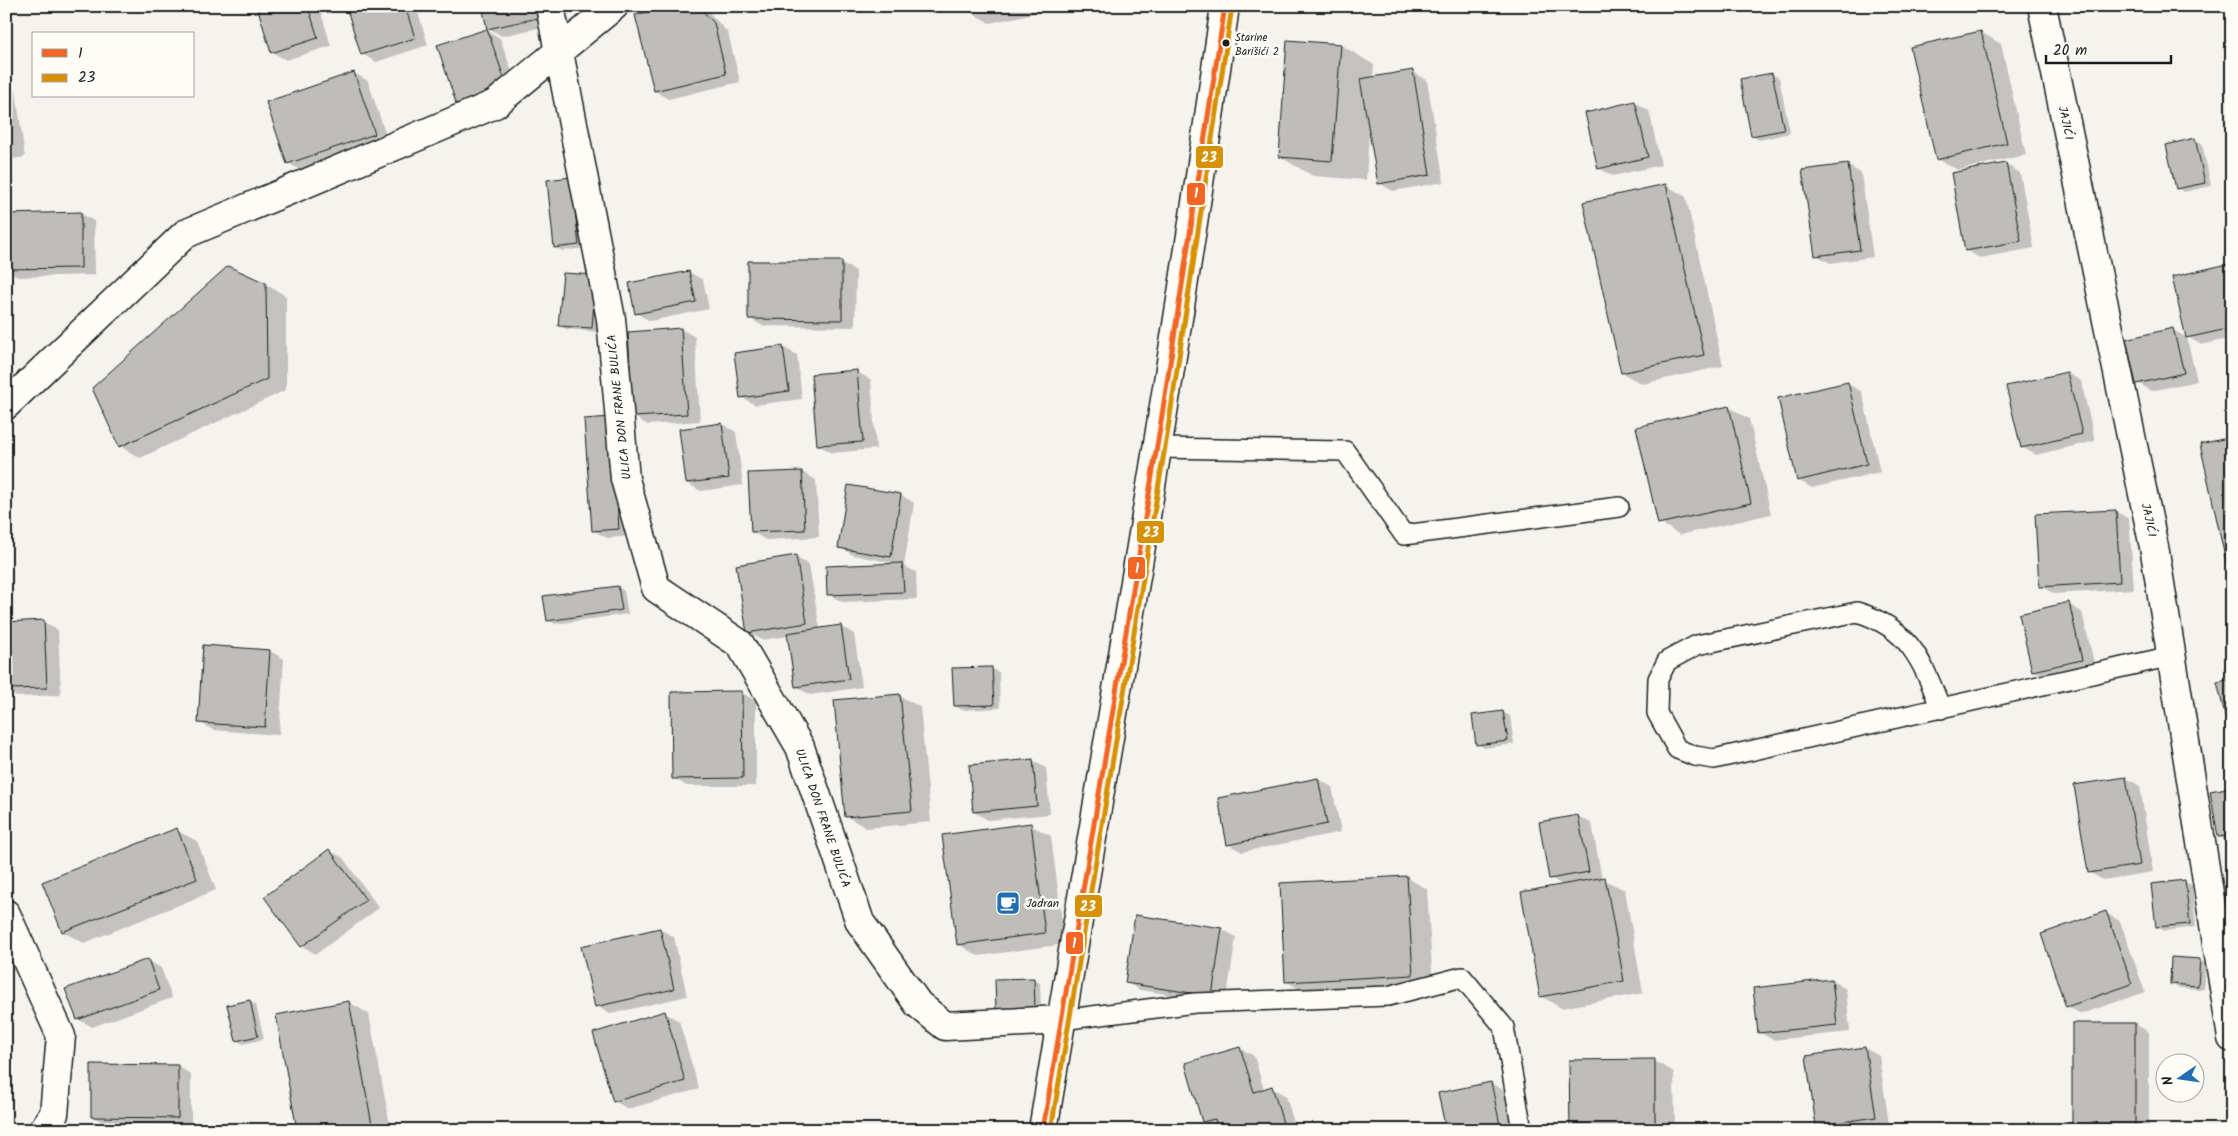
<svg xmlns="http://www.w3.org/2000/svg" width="2238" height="1136" font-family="Kalam,sans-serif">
	<rect width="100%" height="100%" fill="#f4f3ee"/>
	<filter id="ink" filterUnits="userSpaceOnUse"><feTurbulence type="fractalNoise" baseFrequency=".02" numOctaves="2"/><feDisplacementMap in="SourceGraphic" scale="10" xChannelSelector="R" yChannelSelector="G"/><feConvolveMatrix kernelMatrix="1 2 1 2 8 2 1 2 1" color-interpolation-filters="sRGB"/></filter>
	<g filter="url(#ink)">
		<path fill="#0003" d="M 6,6 L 14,6 L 13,15 L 6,14 Z
			M 258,6 L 319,6 L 331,46 L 286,60 L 272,52 Z
			M 348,6 L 416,6 L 428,45 L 376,62 L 362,54 Z
			M 483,6 L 547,6 L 552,25 L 502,36 L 488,28 Z
			M 676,6 L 700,6 L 707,10 L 728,33 L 740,82 L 668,99 L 655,91 Z
			M 969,6 L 1066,6 L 990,23 L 970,12 Z
			M 486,30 L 500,38 L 521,97 L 472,113 Z
			M 1981,32 L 2001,44 L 2026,155 L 1958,170 L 1937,159 Z
			M 1341,45 L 1374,65 L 1373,78 L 1413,72 L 1427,80 L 1444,182 L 1393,191 L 1379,183 L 1369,131 L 1366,180 L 1313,176 L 1280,157 Z
			M 354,73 L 368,81 L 388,142 L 302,171 L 288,163 Z
			M 1772,74 L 1779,78 L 1790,133 L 1759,140 L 1753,136 Z
			M 6,86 L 16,92 L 25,157 L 6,160 Z
			M 1635,102 L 1649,111 L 1661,165 L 1613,176 L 1599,168 Z
			M 2195,140 L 2202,143 L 2211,186 L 2184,192 L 2177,188 Z
			M 2006,164 L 2020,173 L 2034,248 L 1980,258 L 1966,250 Z
			M 1847,165 L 1861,173 L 1873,257 L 1830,263 L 1816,255 Z
			M 578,182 L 585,248 L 562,251 L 555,247 Z
			M 1666,185 L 1686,197 L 1723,366 L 1642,384 L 1622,373 Z
			M 80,213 L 94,221 L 95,275 L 18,277 L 6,270 L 6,215 Z
			M 750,263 L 842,263 L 856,271 L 855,327 L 763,326 L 749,318 Z
			M 2232,264 L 2232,338 L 2201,345 L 2188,337 Z
			M 689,272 L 703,280 L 709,309 L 650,321 L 636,313 Z
			M 596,276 L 599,332 L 566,329 L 559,325 Z
			M 265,284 L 286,296 L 286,390 L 140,458 L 120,446 Z
			M 681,329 L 695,337 L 700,421 L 648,425 L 634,417 Z
			M 2173,330 L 2187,338 L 2197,381 L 2151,391 L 2138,383 Z
			M 783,347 L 797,355 L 802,399 L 755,405 L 741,397 Z
			M 857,372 L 871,380 L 876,449 L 832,453 L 818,445 Z
			M 2067,373 L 2081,381 L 2095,441 L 2036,455 L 2022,447 Z
			M 1848,384 L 1862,392 L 1880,472 L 1812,488 L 1798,480 Z
			M 1729,407 L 1749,419 L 1771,514 L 1680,535 L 1660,523 Z
			M 722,424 L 736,432 L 743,485 L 701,491 L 687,483 Z
			M 625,426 L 633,536 L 607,538 L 593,530 Z
			M 802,472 L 816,480 L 819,537 L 766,540 L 752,532 L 749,475 Z
			M 901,495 L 914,503 L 904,566 L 916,572 L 917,599 L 842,602 L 828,594 L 898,564 L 853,555 L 839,547 Z
			M 2115,511 L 2129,519 L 2134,589 L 2054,594 L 2041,586 Z
			M 795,557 L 809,565 L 820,629 L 841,626 L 854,634 L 862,687 L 810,695 L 797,687 L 789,636 L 762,640 L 748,632 Z
			M 618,587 L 624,591 L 628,614 L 555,624 L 548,620 Z
			M 2068,604 L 2082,612 L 2095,667 L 2047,678 L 2033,670 Z
			M 44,622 L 58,630 L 61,695 L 17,697 L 6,691 L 6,623 Z
			M 270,651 L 284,659 L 279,735 L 213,730 L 199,722 Z
			M 992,669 L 999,672 L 1000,708 L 962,710 L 955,706 L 953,670 Z
			M 742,693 L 756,701 L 756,786 L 687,786 L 673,778 Z
			M 900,696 L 920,707 L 931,822 L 866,828 L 846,816 Z
			M 1503,712 L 1510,716 L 1514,744 L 1484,748 L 1478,744 L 1474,716 Z
			M 1032,760 L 1046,768 L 1050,814 L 988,820 L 974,812 Z
			M 2126,778 L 2140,786 L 2153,872 L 2103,880 L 2089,872 Z
			M 1318,779 L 1332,787 L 1341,832 L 1242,852 L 1228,844 Z
			M 2232,788 L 2232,844 L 2219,837 Z
			M 1578,816 L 1592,824 L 1602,879 L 1625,890 L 1643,993 L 1561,1008 L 1541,996 L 1564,886 L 1551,878 Z
			M 1030,825 L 1051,836 L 1065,944 L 978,956 L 958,944 Z
			M 176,830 L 197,841 L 216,890 L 84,943 L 63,932 L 44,883 Z
			M 329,850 L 343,858 L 379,908 L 316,954 L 302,946 Z
			M 1407,878 L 1427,889 L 1433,986 L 1306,993 L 1286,981 Z
			M 2185,882 L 2192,885 L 2196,927 L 2164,931 L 2158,927 Z
			M 2106,913 L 2120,921 L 2145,992 L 2081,1014 L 2067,1006 Z
			M 660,929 L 674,937 L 687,996 L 610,1014 L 597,1006 Z
			M 1222,929 L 1236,937 L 1226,1003 L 1140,990 L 1126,982 Z
			M 147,960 L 161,968 L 172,998 L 92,1027 L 78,1019 Z
			M 2200,960 L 2206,964 L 2204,989 L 2178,988 L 2171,984 Z
			M 1033,979 L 1040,983 L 1041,1013 L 997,1011 Z
			M 1832,981 L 1846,989 L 1850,1032 L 1773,1040 L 1759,1032 Z
			M 249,1001 L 256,1005 L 264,1039 L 243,1044 L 237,1040 Z
			M 349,1002 L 369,1014 L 391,1130 L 299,1130 Z
			M 665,1013 L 679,1021 L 699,1089 L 628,1109 L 614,1101 Z
			M 2135,1024 L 2149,1032 L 2149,1130 L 2074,1130 Z
			M 1240,1048 L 1254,1056 L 1264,1090 L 1272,1088 L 1286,1096 L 1296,1130 L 1217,1130 L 1203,1122 Z
			M 1865,1048 L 1879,1056 L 1889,1124 L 1852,1130 L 1825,1130 L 1817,1125 Z
			M 1654,1061 L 1674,1072 L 1675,1130 L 1571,1130 Z
			M 177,1066 L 191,1074 L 191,1125 L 106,1124 L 92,1116 Z
			M 1491,1083 L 1505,1091 L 1513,1130 L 1447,1130 Z"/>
		<path fill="#bebdba" stroke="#1c1c1c" d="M 257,6 L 308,6 L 318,38 L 271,53 Z
			M 346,6 L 405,6 L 415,38 L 361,55 Z
			M 482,6 L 536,6 L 538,18 L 487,29 Z
			M 671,6 L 698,6 L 714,23 L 726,74 L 654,91 L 635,15 Z
			M 967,6 L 996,6 L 969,12 Z
			M 487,29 L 508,89 L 457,106 L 437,45 Z
			M 1981,31 L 2007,143 L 1936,160 L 1910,47 Z
			M 1287,40 L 1341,44 L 1332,161 L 1279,157 Z
			M 1413,70 L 1430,175 L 1378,184 L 1360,79 Z
			M 354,72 L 375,134 L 287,164 L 266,102 Z
			M 1772,73 L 1784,130 L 1751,136 L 1740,79 Z
			M 1635,101 L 1648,157 L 1598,169 L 1585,113 Z
			M 6,112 L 11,150 L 6,151 Z
			M 2195,138 L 2205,183 L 2176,189 L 2166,145 Z
			M 2006,163 L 2021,241 L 1965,251 L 1951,173 Z
			M 1848,164 L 1860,250 L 1815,256 L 1802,170 Z
			M 571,177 L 579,245 L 554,248 L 547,180 Z
			M 1666,184 L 1704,355 L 1621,373 L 1583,202 Z
			M 81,212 L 81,268 L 6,269 L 6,214 Z
			M 748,261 L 842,261 L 842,320 L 748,319 Z
			M 2232,263 L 2232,328 L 2186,338 L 2172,277 Z
			M 228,266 L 266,283 L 267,379 L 119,447 L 92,388 Z
			M 689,271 L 696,302 L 635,314 L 629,283 Z
			M 563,273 L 596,275 L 592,328 L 558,326 Z
			M 681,328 L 687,414 L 633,417 L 628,332 Z
			M 2173,328 L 2184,373 L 2136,384 L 2126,339 Z
			M 783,346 L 789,391 L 740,398 L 734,353 Z
			M 857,370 L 863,442 L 817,445 L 811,374 Z
			M 2067,372 L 2082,434 L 2021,448 L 2006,386 Z
			M 1848,382 L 1867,464 L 1797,481 L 1778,398 Z
			M 1729,406 L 1751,503 L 1658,524 L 1636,427 Z
			M 611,417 L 619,529 L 592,531 L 584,419 Z
			M 722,423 L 729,478 L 686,483 L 679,429 Z
			M 2232,437 L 2232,579 L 2230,580 L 2200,444 Z
			M 802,471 L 805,530 L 751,532 L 748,473 Z
			M 848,485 L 901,494 L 891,557 L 838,548 Z
			M 2116,510 L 2120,582 L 2039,587 L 2035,514 Z
			M 796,555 L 807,623 L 747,633 L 736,565 Z
			M 902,563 L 904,592 L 827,595 L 826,566 Z
			M 618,586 L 622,610 L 547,621 L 543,596 Z
			M 2069,602 L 2082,660 L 2032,671 L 2019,614 Z
			M 44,620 L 47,688 L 6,689 L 6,622 Z
			M 841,625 L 849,679 L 795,687 L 787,633 Z
			M 203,645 L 270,650 L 265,727 L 198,723 Z
			M 992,667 L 994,705 L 954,706 L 952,668 Z
			M 2232,679 L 2232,744 L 2217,682 Z
			M 742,691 L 743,778 L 672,779 L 671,692 Z
			M 900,694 L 912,811 L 845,817 L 834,700 Z
			M 1503,711 L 1508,741 L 1476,745 L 1472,715 Z
			M 1033,759 L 1037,806 L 973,812 L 969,765 Z
			M 2126,777 L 2140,865 L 2088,873 L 2074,785 Z
			M 1318,778 L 1327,824 L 1227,845 L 1218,798 Z
			M 2232,787 L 2232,835 L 2218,837 L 2210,791 Z
			M 1578,815 L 1589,872 L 1549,879 L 1539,822 Z
			M 1031,823 L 1045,933 L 957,945 L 942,835 Z
			M 177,828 L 197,879 L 62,932 L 42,882 Z
			M 329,849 L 366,900 L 301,947 L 264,897 Z
			M 1407,876 L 1413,975 L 1285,982 L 1280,883 Z
			M 1605,877 L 1624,981 L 1540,997 L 1521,892 Z
			M 2185,880 L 2190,924 L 2156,927 L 2151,884 Z
			M 2106,911 L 2132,984 L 2066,1007 L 2041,934 Z
			M 1135,915 L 1222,928 L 1212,996 L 1125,983 Z
			M 660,928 L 674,989 L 595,1007 L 581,946 Z
			M 2171,957 L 2200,959 L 2198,986 L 2170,984 Z
			M 148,959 L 159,990 L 77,1020 L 65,989 Z
			M 1034,978 L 1035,1010 L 996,1011 L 995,979 Z
			M 1832,979 L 1837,1025 L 1758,1033 L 1753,988 Z
			M 250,1000 L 258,1036 L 236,1041 L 227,1005 Z
			M 349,1001 L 373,1130 L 297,1130 L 276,1015 Z
			M 665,1011 L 685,1081 L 613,1102 L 593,1033 Z
			M 2072,1023 L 2135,1023 L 2135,1130 L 2072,1130 Z
			M 1240,1047 L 1254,1092 L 1272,1086 L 1285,1130 L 1218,1130 L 1215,1119 L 1202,1122 L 1185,1063 Z
			M 1865,1047 L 1876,1117 L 1816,1126 L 1806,1056 Z
			M 1655,1059 L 1655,1130 L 1570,1130 L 1569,1060 Z
			M 91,1064 L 178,1065 L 178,1118 L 91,1117 Z
			M 1491,1082 L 1501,1130 L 1446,1130 L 1438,1093 Z"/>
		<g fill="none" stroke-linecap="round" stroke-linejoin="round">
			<g stroke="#1c1c1c" stroke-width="22">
				<path id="lane" d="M 1157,448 L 1345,451 L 1404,535 L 1619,507
					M 1941,709 C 1922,661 1910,628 1857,612 L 1697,645 L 1667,661 L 1658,679 L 1657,713 L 1677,749 L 1695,756 L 1714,759 L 2172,656
					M 1061,1020 L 1195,1003 L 1388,996 L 1462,977 L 1504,1027 L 1522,1130"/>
			</g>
			<g stroke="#1c1c1c" stroke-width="31">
				<path id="street" d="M 550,6 L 611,319 L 625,479 L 656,588 L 740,644 L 800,747 L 860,922 L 918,1004 L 945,1026 L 1061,1020
					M 2042,6 L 2155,552 L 2232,1038
					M 6,405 L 185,234 L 495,104 L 614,6
					M 6,914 L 61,1036 L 54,1114 L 43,1130"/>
			</g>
			<g stroke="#1c1c1c" stroke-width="31">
				<path id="secondary" d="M 1043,1130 C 1105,755 1172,382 1225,6"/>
			</g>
			<use href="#lane" stroke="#fdfcf7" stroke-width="19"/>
			<use href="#street" stroke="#fdfcf7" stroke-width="28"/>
			<use href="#secondary" stroke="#fdfcf7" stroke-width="28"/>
			<g stroke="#fdfcf7" stroke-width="9">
				<path id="bus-1" d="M 1043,1130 L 1160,428 L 1225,6"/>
			</g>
			<g stroke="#fdfcf7" stroke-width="9">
				<path id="bus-2" d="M 1051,1130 L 1168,429 L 1232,7"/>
			</g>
			<use href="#bus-1" stroke="#f26522" stroke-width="5"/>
			<use href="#bus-2" stroke="#d69104" stroke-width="5"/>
		</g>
	</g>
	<defs>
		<g id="cafe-square" transform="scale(1.25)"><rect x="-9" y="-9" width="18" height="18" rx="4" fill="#1f6fb2" stroke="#fdfcf7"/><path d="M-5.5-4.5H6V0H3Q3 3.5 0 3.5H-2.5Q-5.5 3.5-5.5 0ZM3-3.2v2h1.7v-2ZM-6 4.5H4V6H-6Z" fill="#fff"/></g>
	</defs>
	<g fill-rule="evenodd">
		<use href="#cafe-square" x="1008" y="903"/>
	</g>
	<circle fill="#1c1c1c" stroke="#fdfcf7" stroke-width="2" cx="1226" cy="43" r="4.5"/>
	<g text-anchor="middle" stroke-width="5" stroke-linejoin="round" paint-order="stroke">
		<g font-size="11" fill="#1c1c1c" stroke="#fdfcf7" text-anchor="start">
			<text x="1235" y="41">Starine<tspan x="1235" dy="14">Barišići 2</tspan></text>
		</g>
		<g font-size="12" fill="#1c1c1c" stroke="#fdfcf7">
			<text transform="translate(2066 123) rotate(78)" y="4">JAJIĆI</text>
			<text transform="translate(619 407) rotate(-96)" y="4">ULICA DON FRANE BULIĆA</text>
			<text transform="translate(2149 520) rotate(78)" y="4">JAJIĆI</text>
			<text transform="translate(823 818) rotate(71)" y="4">ULICA DON FRANE BULIĆA</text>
		</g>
		<g font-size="12" fill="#1c1c1c" stroke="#fdfcf7" text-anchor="start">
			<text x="1026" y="907">Jadran</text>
		</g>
	</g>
	<g stroke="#fdfcf7" stroke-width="2">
		<rect x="1195" y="145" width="29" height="24" rx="5" fill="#d69104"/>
		<rect x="1186" y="182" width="20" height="24" rx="5" fill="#f26522"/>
		<rect x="1136" y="520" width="29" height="24" rx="5" fill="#d69104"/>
		<rect x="1127" y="556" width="19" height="24" rx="5" fill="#f26522"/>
		<rect x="1074" y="894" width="29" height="24" rx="5" fill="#d69104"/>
		<rect x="1065" y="931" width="19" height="24" rx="5" fill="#f26522"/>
	</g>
	<g font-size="14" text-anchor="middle" font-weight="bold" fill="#fff">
		<text x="1209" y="162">23</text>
		<text x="1196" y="198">1</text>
		<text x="1151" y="537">23</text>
		<text x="1137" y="573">1</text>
		<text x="1088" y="911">23</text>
		<text x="1074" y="948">1</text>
	</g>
	<rect width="2238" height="1136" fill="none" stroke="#fdfcf7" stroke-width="25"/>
	<rect x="12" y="12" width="2213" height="1111" fill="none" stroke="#1c1c1c" stroke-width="2" filter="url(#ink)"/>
	<rect x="32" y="32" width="162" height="65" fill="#fdfcf7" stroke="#a3a29f"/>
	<rect x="42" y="49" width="25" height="8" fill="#f26522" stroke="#a3a29f"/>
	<text x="78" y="58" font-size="15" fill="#1c1c1c">1</text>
	<rect x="42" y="74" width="25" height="8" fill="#d69104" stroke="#a3a29f"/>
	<text x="78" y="82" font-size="15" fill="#1c1c1c">23</text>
	<g transform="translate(2180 1078) rotate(257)"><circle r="24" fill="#fdfcf7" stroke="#a3a29f"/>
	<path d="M0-4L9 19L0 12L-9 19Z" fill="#1f6fb2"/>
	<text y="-8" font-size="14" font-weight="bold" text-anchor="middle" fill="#1c1c1c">N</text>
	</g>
	<path d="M2046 55v8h125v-8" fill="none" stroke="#1c1c1c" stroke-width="2.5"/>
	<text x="2053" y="55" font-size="15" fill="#1c1c1c" stroke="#fdfcf7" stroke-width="4" paint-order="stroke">20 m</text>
</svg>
